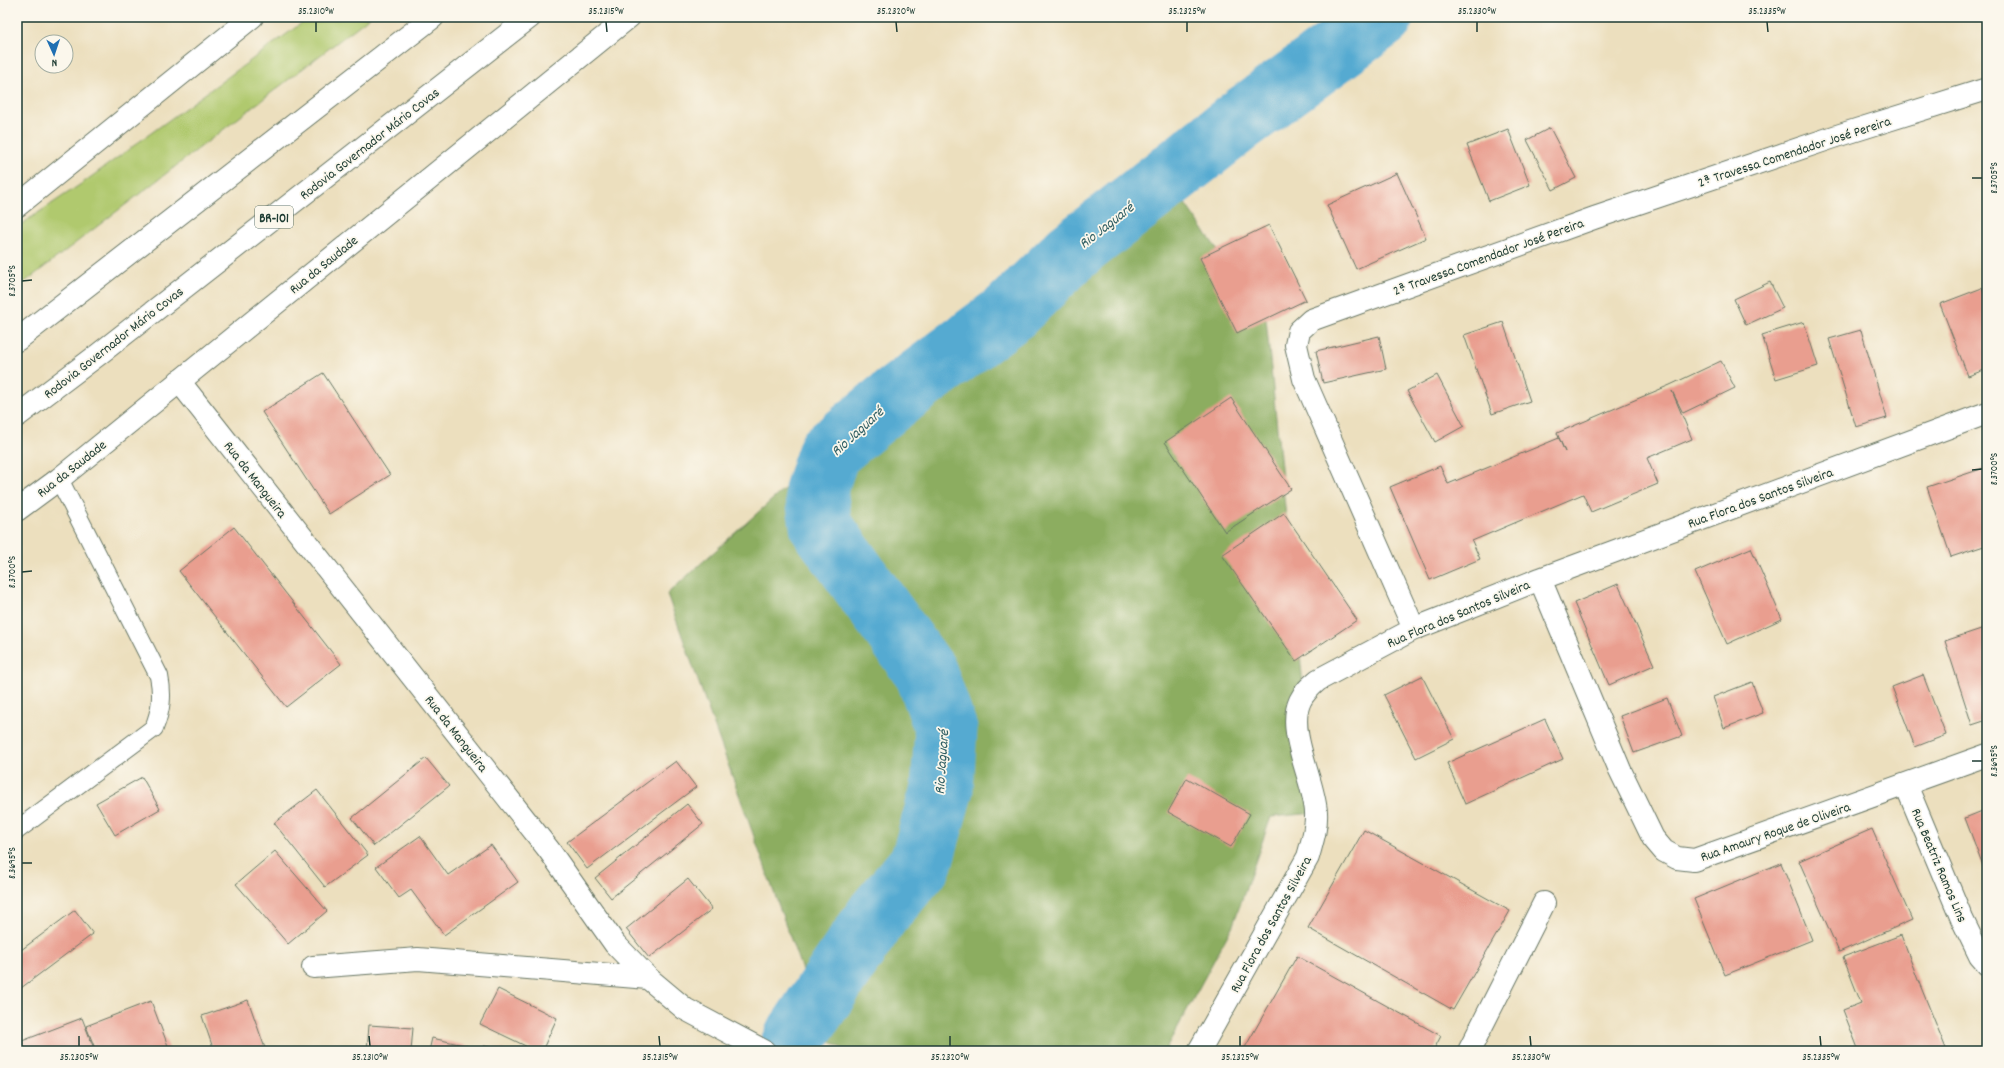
<svg xmlns="http://www.w3.org/2000/svg" width="2004" height="1068" font-family="Dekko,sans-serif">
	<rect width="100%" height="100%" fill="#fbf7ec"/>
	<filter id="ink" filterUnits="userSpaceOnUse"><feTurbulence type="fractalNoise" baseFrequency=".025" numOctaves="2"/><feDisplacementMap in="SourceGraphic" scale="8" xChannelSelector="R" yChannelSelector="G"/><feConvolveMatrix kernelMatrix="1 2 1 2 8 2 1 2 1" color-interpolation-filters="sRGB"/></filter>
	<filter id="wash" filterUnits="userSpaceOnUse"><feTurbulence type="fractalNoise" baseFrequency=".012" numOctaves="4" result="noise"/><feDisplacementMap in="SourceGraphic" scale="16" xChannelSelector="R" yChannelSelector="G"/><feGaussianBlur stdDeviation="0.9" result="paint"/><feColorMatrix in="noise" values="0 0 0 0 0 0 0 0 0 0 0 0 0 0 0 0 0 1.4 0 .05"/><feComposite in="paint" operator="in"/></filter>
	<g filter="url(#wash)">
		<rect width="100%" height="100%" fill="#ecdfbe"/>
		<path fill="#b0c96e" stroke="#688351" d="M 310,17 L 370,17 L 17,288 L 17,227 L 84,182 Z"/>
		<path fill="#8cad61" stroke="#56754a" d="M 1153,158 L 1266,319 L 1316,813 L 1271,817 L 1233,925 L 1165,1051 L 847,1051 L 827,1040 L 667,594 Z"/>
		<g fill="none" stroke-linecap="round" stroke-linejoin="round">
			<path stroke="#55aad1" stroke-width="63" d="M 789,1051 L 796,1036 L 878,914 L 921,863 L 942,789 L 946,729 L 926,673 L 821,526 L 816,490 L 829,452 L 887,404 L 1009,313 L 1072,252 L 1242,119 L 1382,17"/>
		</g>
		<g id="blocks">
			<path fill="#e99e8f" d="M 1550,128 L 1576,178 L 1553,190 L 1527,140 Z
				M 1508,129 L 1530,185 L 1489,201 L 1467,145 Z
				M 1397,173 L 1426,238 L 1356,269 L 1327,205 Z
				M 1269,225 L 1306,300 L 1237,333 L 1200,258 Z
				M 1770,282 L 1783,308 L 1746,325 L 1734,299 Z
				M 1982,288 L 1987,301 L 1987,369 L 1968,376 L 1940,304 Z
				M 1503,322 L 1530,401 L 1492,414 L 1464,335 Z
				M 1804,322 L 1818,366 L 1776,379 L 1762,335 Z
				M 1861,330 L 1887,418 L 1856,427 L 1829,339 Z
				M 1379,336 L 1386,369 L 1323,383 L 1316,351 Z
				M 1721,361 L 1735,388 L 1683,413 L 1672,391 L 1692,439 L 1647,458 L 1658,484 L 1591,512 L 1583,494 L 1472,541 L 1480,559 L 1430,580 L 1390,487 L 1440,466 L 1448,484 L 1559,438 L 1565,452 L 1557,433 L 1670,385 Z
				M 323,373 L 390,475 L 329,514 L 262,412 Z
				M 1437,375 L 1464,426 L 1435,442 L 1407,391 Z
				M 1231,398 L 1291,489 L 1225,532 L 1165,442 Z
				M 1987,467 L 1987,545 L 1951,557 L 1927,487 Z
				M 1284,513 L 1357,620 L 1296,661 L 1222,555 Z
				M 234,527 L 341,664 L 286,707 L 179,571 Z
				M 1751,548 L 1782,619 L 1727,644 L 1695,572 Z
				M 1618,584 L 1654,665 L 1609,685 L 1574,603 Z
				M 1987,627 L 1987,720 L 1972,725 L 1945,641 Z
				M 1923,675 L 1946,735 L 1915,747 L 1892,687 Z
				M 1422,676 L 1454,739 L 1416,758 L 1384,695 Z
				M 1752,682 L 1763,713 L 1724,728 L 1713,697 Z
				M 1667,698 L 1682,736 L 1634,753 L 1620,716 Z
				M 1545,719 L 1563,759 L 1465,804 L 1447,763 Z
				M 426,758 L 449,786 L 374,846 L 352,818 Z
				M 676,761 L 696,787 L 587,869 L 567,842 Z
				M 142,777 L 160,809 L 115,835 L 96,803 Z
				M 1187,778 L 1250,814 L 1231,847 L 1168,812 Z
				M 317,790 L 368,855 L 325,887 L 274,823 Z
				M 687,804 L 703,824 L 611,898 L 595,878 Z
				M 1987,809 L 1987,876 L 1965,818 Z
				M 1872,829 L 1912,920 L 1839,952 L 1799,861 Z
				M 1364,830 L 1510,911 L 1453,1010 L 1308,928 Z
				M 420,836 L 448,875 L 491,845 L 518,882 L 444,935 L 411,890 L 399,898 L 376,867 Z
				M 275,851 L 327,911 L 288,944 L 236,884 Z
				M 1781,863 L 1812,940 L 1725,975 L 1694,899 Z
				M 688,879 L 712,909 L 649,958 L 626,929 Z
				M 75,910 L 93,934 L 17,991 L 17,953 Z
				M 1901,935 L 1918,980 L 1947,1051 L 1859,1051 L 1843,1010 L 1861,1003 L 1843,957 Z
				M 1297,956 L 1441,1036 L 1433,1051 L 1243,1051 Z
				M 498,989 L 557,1018 L 542,1051 L 536,1051 L 480,1024 Z
				M 248,1000 L 266,1051 L 214,1051 L 202,1016 Z
				M 151,1001 L 170,1051 L 96,1051 L 86,1026 Z
				M 82,1018 L 95,1051 L 26,1051 L 22,1041 Z
				M 369,1025 L 413,1028 L 411,1051 L 367,1051 Z
				M 432,1038 L 468,1046 L 467,1051 L 429,1051 Z
				M 484,1046 L 504,1050 L 504,1051 L 483,1051 Z"/>
		</g>
	</g>
	<g filter="url(#ink)">
		<use href="#blocks" fill-opacity="0" stroke="#677664" stroke-width="1"/>
		<g fill="none" stroke-linecap="round" stroke-linejoin="round">
			<g stroke="#677664" stroke-width="20">
				<path id="service" d="M 17,830 L 154,728 C 161,710 163,696 159,676 L 59,479"/>
			</g>
			<g stroke="#677664" stroke-width="24">
				<path id="minor" d="M 179,381 L 549,850 L 615,944 L 648,978 L 685,1009 L 764,1051
					M 1540,579 L 1620,770 L 1653,838 L 1664,851 L 1677,858 L 1694,860 L 1987,755
					M 1414,629 L 1304,379 L 1296,345 L 1299,331 L 1311,320 L 1594,218 L 1837,136 L 1987,89
					M 1906,785 L 1962,919 L 1980,956 L 1987,964
					M 313,967 L 418,959 L 648,978
					M 1199,1051 L 1308,857 C 1312,842 1317,828 1316,812 C 1314,780 1286,731 1300,701 C 1304,692 1311,686 1318,680 L 1414,629 L 1540,579 L 1987,413
					M 1469,1051 L 1544,903"/>
			</g>
			<g stroke="#677664" stroke-width="24">
				<path id="tertiary" d="M 17,206 L 252,17
					M 17,510 L 59,479 L 629,17"/>
			</g>
			<g stroke="#677664" stroke-width="24">
				<path id="trunk" d="M 17,340 L 433,17
					M 17,416 L 99,354 L 530,17"/>
			</g>
			<use href="#service" stroke="#fff" stroke-width="18"/>
			<use href="#minor" stroke="#fff" stroke-width="22"/>
			<use href="#tertiary" stroke="#fff" stroke-width="22"/>
			<use href="#trunk" stroke="#fff" stroke-width="22"/>
		</g>
	</g>
	<path fill="none" stroke="#1f3d34" stroke-width="1.5" d="M 316,22 L 316,32M 606,22 L 607,32M 896,22 L 897,32M 1187,22 L 1187,32M 1477,22 L 1477,32M 1767,22 L 1768,32M 1972,178 L 1982,178M 22,281 L 32,280M 1972,470 L 1982,469M 22,572 L 32,571M 1972,761 L 1982,761M 22,863 L 32,863M 79,1036 L 79,1046M 369,1036 L 370,1046M 659,1036 L 660,1046M 950,1036 L 950,1046M 1240,1036 L 1240,1046M 1530,1036 L 1531,1046M 1820,1036 L 1821,1046"/>
	<g text-anchor="middle" stroke-width="3.5" stroke-linejoin="round" paint-order="stroke">
		<rect fill="#fbf7ec" stroke="#61756b" stroke-width="1" x="255" y="206" width="38" height="22" rx="3"/>
		<g font-size="13" font-weight="bold" fill="#1f3d34">
			<text x="274" y="222">BR-101</text>
		</g>
		<g font-size="14" fill="#1f3d34" stroke="#fbf7ec">
			<text transform="translate(369 143) rotate(-38)" y="5">Rodovia Governador Mário Covas</text>
			<text transform="translate(1794 151) rotate(-18)" y="5">2ª Travessa Comendador José Pereira</text>
			<text transform="translate(1488 256) rotate(-20)" y="5">2ª Travessa Comendador José Pereira</text>
			<text transform="translate(323 264) rotate(-39)" y="5">Rua da Saudade</text>
			<text transform="translate(113 342) rotate(-38)" y="5">Rodovia Governador Mário Covas</text>
			<text transform="translate(71 468) rotate(-38)" y="5">Rua da Saudade</text>
			<text transform="translate(256 479) rotate(52)" y="5">Rua da Mangueira</text>
			<text transform="translate(1760 497) rotate(-20)" y="5">Rua Flora dos Santos Silveira</text>
			<text transform="translate(1458 613) rotate(-23)" y="5">Rua Flora dos Santos Silveira</text>
			<text transform="translate(457 733) rotate(52)" y="5">Rua da Mangueira</text>
			<text transform="translate(1775 831) rotate(-19)" y="5">Rua Amaury Roque de Oliveira</text>
			<text transform="translate(1940 865) rotate(67)" y="5">Rua Beatriz Ramos Lins</text>
			<text transform="translate(1270 924) rotate(-61)" y="5">Rua Flora dos Santos Silveira</text>
		</g>
		<g font-size="15" font-style="italic" fill="#2f5e63" stroke="#fbf7ec">
			<text transform="translate(1106 225) rotate(-38)" y="5">Rio Jaguaré</text>
			<text transform="translate(857 431) rotate(-42)" y="5">Rio Jaguaré</text>
			<text transform="translate(941 762) rotate(-86)" y="5">Rio Jaguaré</text>
		</g>
	</g>
	<rect width="2004" height="1068" fill="none" stroke="#fbf7ec" stroke-width="44"/>
	<g transform="translate(54 54) rotate(177)"><circle r="19" fill="#fbf7ec" stroke="#a3ada2"/>
	<path d="M0-3L7 15L0 10L-7 15Z" fill="#1f6fb2"/>
	<text y="-6" font-size="11" font-weight="bold" text-anchor="middle" fill="#1f3d34">N</text>
	</g>
	<rect x="22" y="22" width="1960" height="1024" fill="none" stroke="#1f3d34" stroke-width="1.5"/>
	<g font-size="10" text-anchor="middle" fill="#1f3d34">
		<text x="316" y="14">35.2310°W</text>
		<text x="606" y="14">35.2315°W</text>
		<text x="896" y="14">35.2320°W</text>
		<text x="1187" y="14">35.2325°W</text>
		<text x="1477" y="14">35.2330°W</text>
		<text x="1767" y="14">35.2335°W</text>
		<text transform="translate(1993 178) rotate(-90)" y="4">8.3705°S</text>
		<text transform="translate(11 281) rotate(-90)" y="4">8.3705°S</text>
		<text transform="translate(1993 469) rotate(-90)" y="4">8.3700°S</text>
		<text transform="translate(11 572) rotate(-90)" y="4">8.3700°S</text>
		<text transform="translate(1993 761) rotate(-90)" y="4">8.3695°S</text>
		<text transform="translate(11 863) rotate(-90)" y="4">8.3695°S</text>
		<text x="79" y="1060">35.2305°W</text>
		<text x="370" y="1060">35.2310°W</text>
		<text x="660" y="1060">35.2315°W</text>
		<text x="950" y="1060">35.2320°W</text>
		<text x="1240" y="1060">35.2325°W</text>
		<text x="1531" y="1060">35.2330°W</text>
		<text x="1821" y="1060">35.2335°W</text>
	</g>
</svg>
